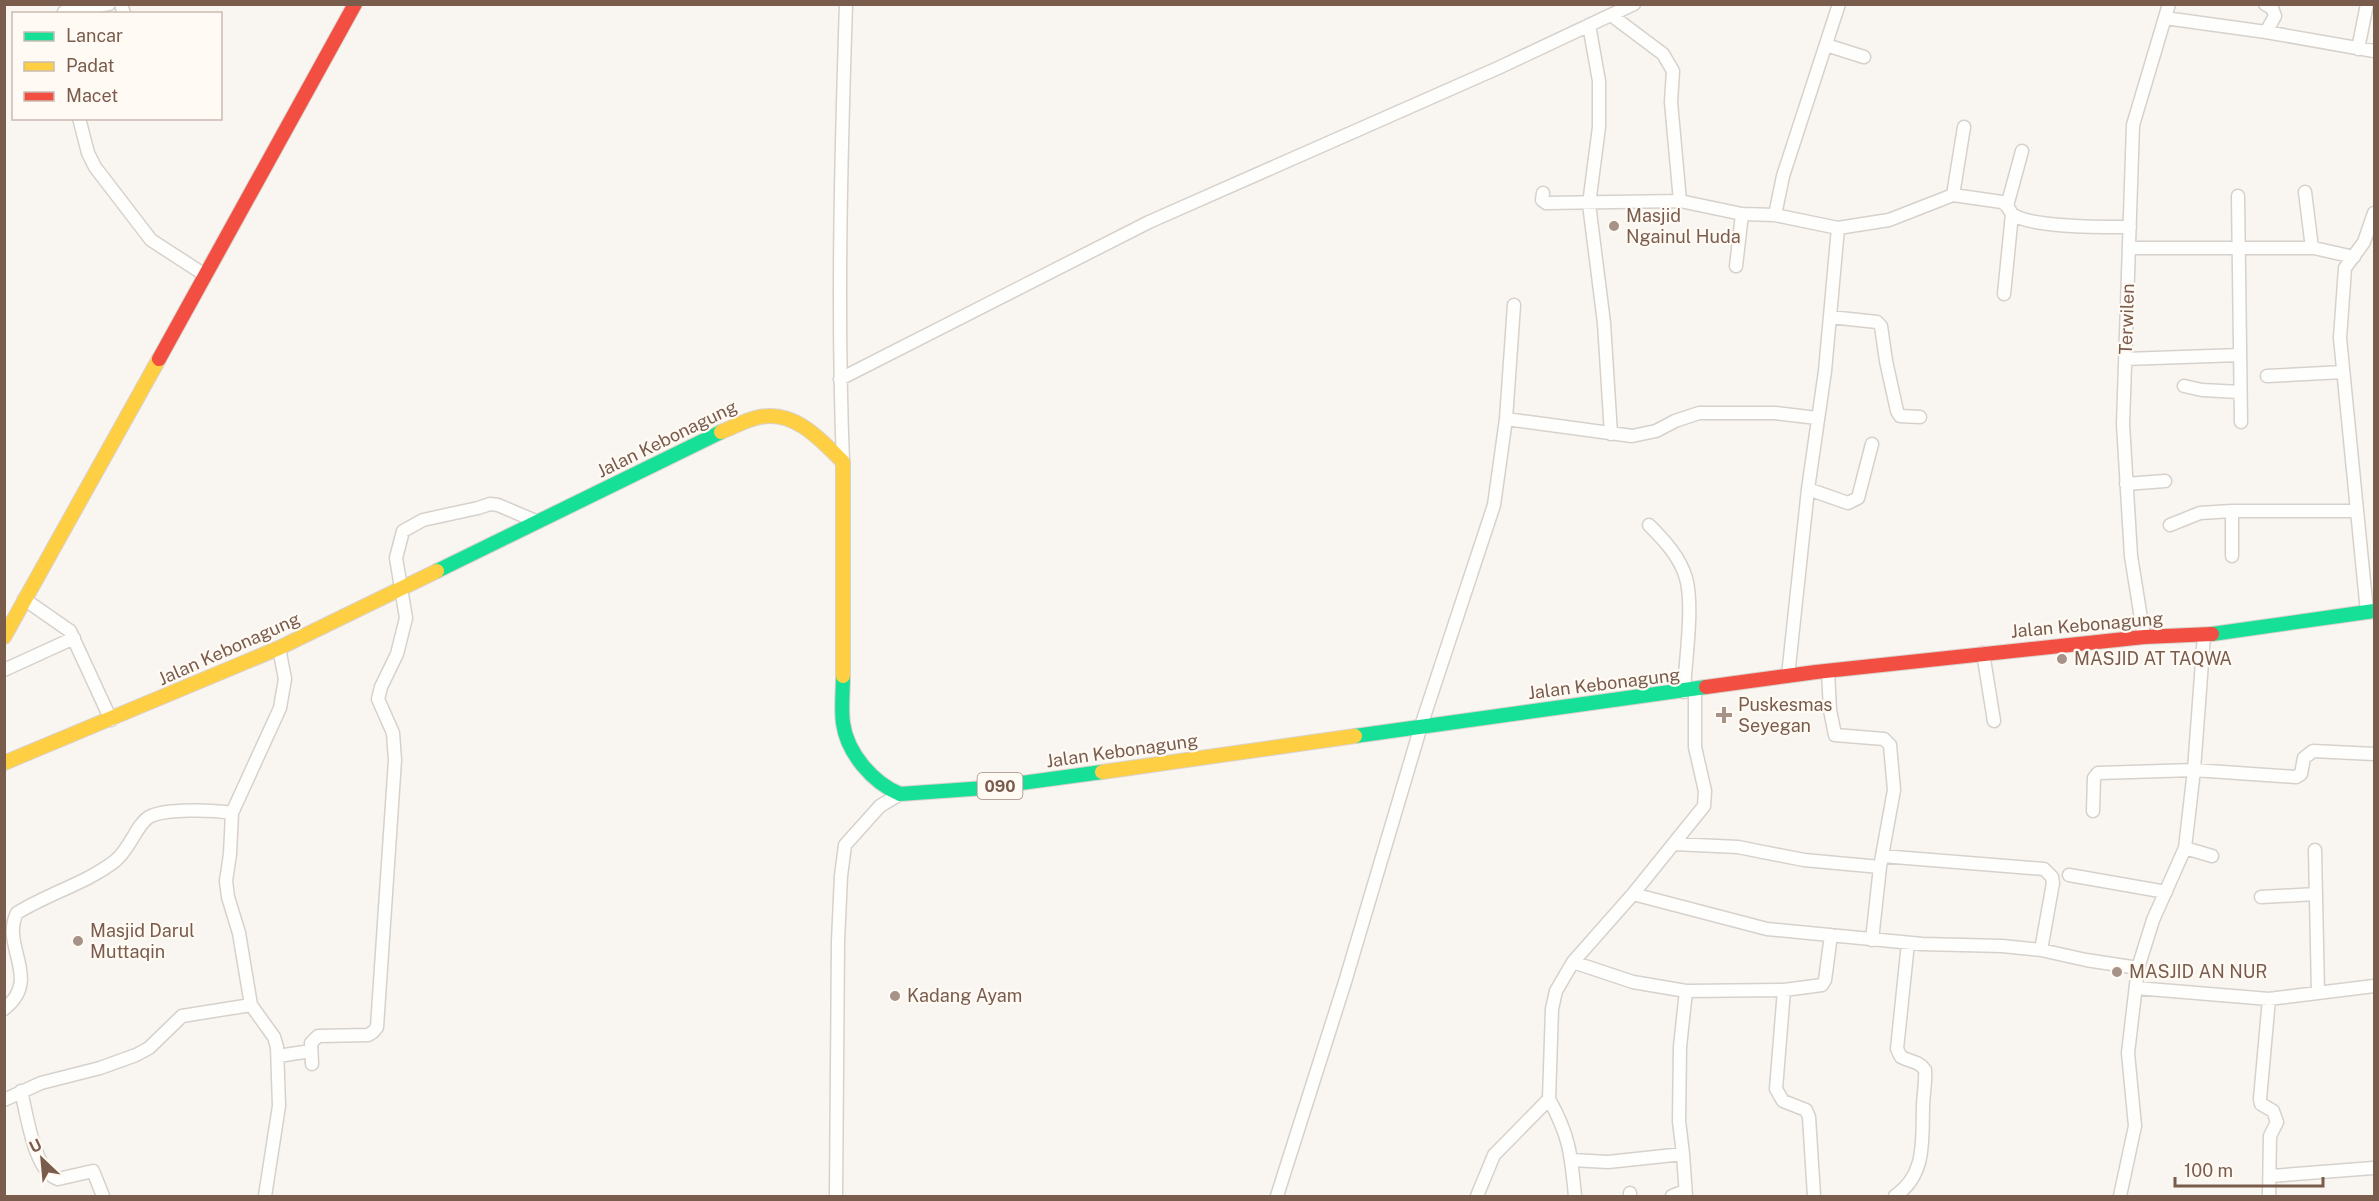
<svg xmlns="http://www.w3.org/2000/svg" width="2379" height="1201" font-family="'Public Sans',sans-serif">
	<rect width="100%" height="100%" fill="#f9f5f0"/>
	<g fill="none" stroke-linecap="round" stroke-linejoin="round">
		<g stroke="#d7d1cb" stroke-width="15">
			<path id="street" d="M 121,4 L 124,14
				M 2265,4 L 2272,8 L 2275,16 L 2266,32
				M 64,12 L 109,4
				M 1611,15 L 1663,54 L 1673,71 L 1671,102 L 1680,201 L 1742,214 L 1775,215
				M 2165,18 L 2266,32 L 2374,51
				M 1589,25 L 1599,81 L 1599,127 L 1589,204 L 1604,323 L 1611,434
				M 1826,45 L 1864,57
				M 2358,49 L 2367,4
				M 79,118 L 88,153 L 95,167 L 151,240 L 205,275
				M 2305,192 L 2312,248
				M 1543,193 L 1542,200 L 1546,203 L 1680,201
				M 1953,195 L 1964,127
				M 2238,196 L 2241,422
				M 2007,206 L 2022,151
				M 2012,214 C 2031,228 2104,227 2130,227
				M 1838,228 L 1889,220 L 1953,195 L 2002,202 L 2007,206 L 2012,214 L 2004,294
				M 2130,248 L 2314,248 L 2354,257
				M 1736,266 L 1742,214
				M 1830,317 L 1877,322 L 1881,326 L 1886,361 L 1897,411 L 1900,416 L 1920,417
				M 2125,359 L 2240,355
				M 2267,376 L 2343,372
				M 840,379 L 1149,222 L 1498,68 L 1634,4
				M 2184,386 L 2202,390 L 2240,392
				M 1506,419 L 1632,436 L 1656,431 L 1675,421 L 1699,413 L 1775,413 L 1817,418
				M 843,462 C 837,310 841,157 846,4
				M 2126,484 L 2165,481
				M 1808,489 L 1848,503 L 1858,498 L 1872,444
				M 2232,511 L 2232,556
				M 1649,525 C 1664,540 1680,557 1686,578 C 1694,607 1685,661 1684,692
				M 2170,525 L 2200,513 L 2232,511 L 2357,511
				M 24,599 L 70,631 L 111,720
				M 2367,612 L 2340,338 L 2345,268 L 2364,242 L 2374,213
				M 2144,637 L 2131,556 L 2123,424 L 2133,125 L 2169,4
				M 1983,653 L 1994,721
				M 4,670 L 74,638
				M 1828,671 L 1830,710 L 1835,735 L 1884,739 L 1890,745 L 1894,790 L 1880,867 L 1872,940
				M 1788,676 L 1808,489 L 1825,371 L 1838,228 L 1775,215 L 1783,176 L 1839,4
				M 2093,811 L 2094,778 L 2098,773 L 2194,770 L 2296,777 L 2301,774 L 2304,758 L 2313,751 L 2374,754
				M 232,813 L 280,708 L 285,679 L 279,648
				M 1674,844 L 1738,847 L 1804,860 L 1880,867
				M 2185,848 L 2212,856
				M 2315,850 L 2318,993
				M 1882,856 L 2044,869 L 2052,877 L 2053,883 L 2041,950
				M 2069,875 L 2166,892
				M 1633,894 L 1767,929 L 1922,944 L 2002,946 L 2041,950 L 2086,960 L 2138,968
				M 2261,897 L 2316,894
				M 1573,962 L 1633,982 L 1686,991 L 1784,990 L 1822,985 L 1825,980 L 1831,935
				M 2136,988 L 2269,999 L 2374,986
				M 1784,990 L 1776,1089 L 1783,1101 L 1806,1110 L 1809,1117 L 1814,1196
				M 2269,999 L 2260,1099 L 2261,1104 L 2273,1111 L 2277,1122 L 2270,1136 L 2269,1196
				M 4,1009 C 43,979 0,946 17,913 C 49,893 85,884 115,861 C 131,848 136,825 149,817 C 165,808 214,810 232,813 L 230,854 L 226,881 L 228,897 L 239,933 L 251,1005 L 274,1037 L 277,1047 L 279,1106 L 265,1196
				M 278,1056 L 311,1051
				M 312,1064 L 311,1043 L 318,1036 L 368,1035 L 373,1032 L 377,1027 L 395,760 L 393,733 L 378,699 L 381,687 L 397,654 L 406,618 L 396,558 L 403,531 L 423,520 L 478,508 L 490,504 L 498,505 L 538,522
				M 21,1091 C 27,1114 34,1172 58,1179 L 93,1171 L 103,1196
				M 1549,1099 C 1570,1137 1571,1155 1575,1196
				M 4,1100 L 41,1083 L 100,1068 L 136,1055 L 149,1048 L 182,1016 L 251,1005
				M 1572,1160 L 1608,1162 L 1683,1154
				M 2271,1176 L 2373,1168
				M 836,1196 L 838,941 L 841,876 L 845,845 L 880,806 L 900,794
				M 1277,1196 L 1345,982 L 1421,726 L 1494,505 L 1506,419 L 1514,305
				M 1477,1196 L 1494,1155 L 1549,1099 L 1552,1009 L 1556,991 L 1573,962 L 1633,894 L 1704,806 L 1705,791 L 1695,747 L 1695,691
				M 1630,1196 L 1630,1193
				M 1672,1196 L 1682,1192 L 1685,1192
				M 1686,1196 L 1683,1154 L 1679,1121 L 1680,1047 L 1686,991
				M 1895,1196 C 1926,1175 1922,1142 1923,1108 C 1923,1095 1926,1083 1925,1070 C 1919,1061 1911,1062 1901,1057 L 1897,1049 L 1908,943
				M 2120,1196 L 2135,1126 L 2128,1053 L 2138,968 L 2153,920 L 2185,848 L 2194,770 L 2204,635"/>
		</g>
		<g stroke="#d9d2cb" stroke-width="16">
			<path id="fast" d="M 437,571 L 721,432
				M 2212,634 L 2374,611
				M 843,676 C 843,691 841,708 843,723 C 847,753 873,783 900,794 L 985,788 L 1102,772
				M 1355,736 L 1706,687"/>
		</g>
		<g stroke="#d9d2cb" stroke-width="16">
			<path id="slow" d="M 721,432 C 734,427 747,419 760,417 C 795,410 821,440 843,462 L 843,676
				M 4,637 L 159,359
				M 4,763 L 279,648 L 437,571
				M 1102,772 L 1355,736"/>
		</g>
		<g stroke="#d9d2cb" stroke-width="16">
			<path id="jam" d="M 159,359 L 355,4
				M 1706,687 L 1816,672 L 2144,637 L 2212,634"/>
		</g>
		<use href="#street" stroke="#fefefd" stroke-width="12"/>
		<use href="#fast" stroke="#16e098" stroke-width="14"/>
		<use href="#slow" stroke="#ffcf43" stroke-width="14"/>
		<use href="#jam" stroke="#f24e42" stroke-width="14"/>
	</g>
	<g fill="#a69286" stroke="#fffaf3" stroke-width="2">
		<circle cx="1614" cy="226" r="6"/>
		<circle cx="2062" cy="659" r="6"/>
		<path d="M1721 706h6v6h6v6h-6v6h-6v-6h-6v-6h6z"/>
		<circle cx="78" cy="941" r="6"/>
		<circle cx="2117" cy="972" r="6"/>
		<circle cx="895" cy="996" r="6"/>
	</g>
	<g text-anchor="middle" stroke-width="4.5" stroke-linejoin="round" paint-order="stroke">
		<rect fill="#fffaf3" stroke="#a28b7f" stroke-width="1.5" x="977.5" y="773" width="45" height="26" rx="4.5"/>
		<g font-size="16" font-weight="bold" fill="#7a5c4d">
			<text x="1000" y="792">090</text>
		</g>
		<g font-size="18" fill="#7a5c4d" stroke="#fffaf3" text-anchor="start">
			<text x="1626" y="222">Masjid<tspan x="1626" dy="21">Ngainul Huda</tspan></text>
			<text x="2074" y="665">MASJID AT TAQWA</text>
			<text x="1738" y="711">Puskesmas<tspan x="1738" dy="21">Seyegan</tspan></text>
			<text x="90" y="937">Masjid Darul<tspan x="90" dy="21">Muttaqin</tspan></text>
			<text x="2129" y="978">MASJID AN NUR</text>
			<text x="907" y="1002">Kadang Ayam</text>
		</g>
		<g font-size="18" fill="#7a5c4d" stroke="#fffaf3">
			<text transform="translate(2127 319) rotate(-88)" y="6">Terwilen</text>
			<text transform="translate(667 439) rotate(-26)" y="6">Jalan Kebonagung</text>
			<text transform="translate(2087 625) rotate(-5)" y="6">Jalan Kebonagung</text>
			<text transform="translate(229 649) rotate(-24)" y="6">Jalan Kebonagung</text>
			<text transform="translate(1604 684) rotate(-7)" y="6">Jalan Kebonagung</text>
			<text transform="translate(1122 751) rotate(-8)" y="6">Jalan Kebonagung</text>
		</g>
	</g>
	<rect width="2379" height="1201" fill="none" stroke="#7a5c4d" stroke-width="12"/>
	<rect x="12" y="12" width="210" height="108" fill="#fffaf3" stroke="#cabbb1" stroke-width="1.5"/>
	<rect x="24" y="32" width="30" height="9" fill="#16e098" stroke="#cabbb1" stroke-width="1.5"/>
	<text x="66" y="42" font-size="18" fill="#7a5c4d">Lancar</text>
	<rect x="24" y="62" width="30" height="9" fill="#ffcf43" stroke="#cabbb1" stroke-width="1.5"/>
	<text x="66" y="72" font-size="18" fill="#7a5c4d">Padat</text>
	<rect x="24" y="92" width="30" height="9" fill="#f24e42" stroke="#cabbb1" stroke-width="1.5"/>
	<text x="66" y="102" font-size="18" fill="#7a5c4d">Macet</text>
	<g transform="translate(42 1159) rotate(334)" stroke="#fffaf3" stroke-width="4.5" paint-order="stroke">
	<path d="M0-4.5L10 22L0 15L-10 22Z" fill="#7a5c4d"/>
	<text y="-9" font-size="16" font-weight="bold" text-anchor="middle" fill="#7a5c4d">U</text>
	</g>
	<path d="M2175 1177v9h148v-9" fill="none" stroke="#7a5c4d" stroke-width="3"/>
	<text x="2184" y="1177" font-size="18" fill="#7a5c4d" stroke="#fffaf3" stroke-width="4.5" paint-order="stroke">100 m</text>
</svg>
